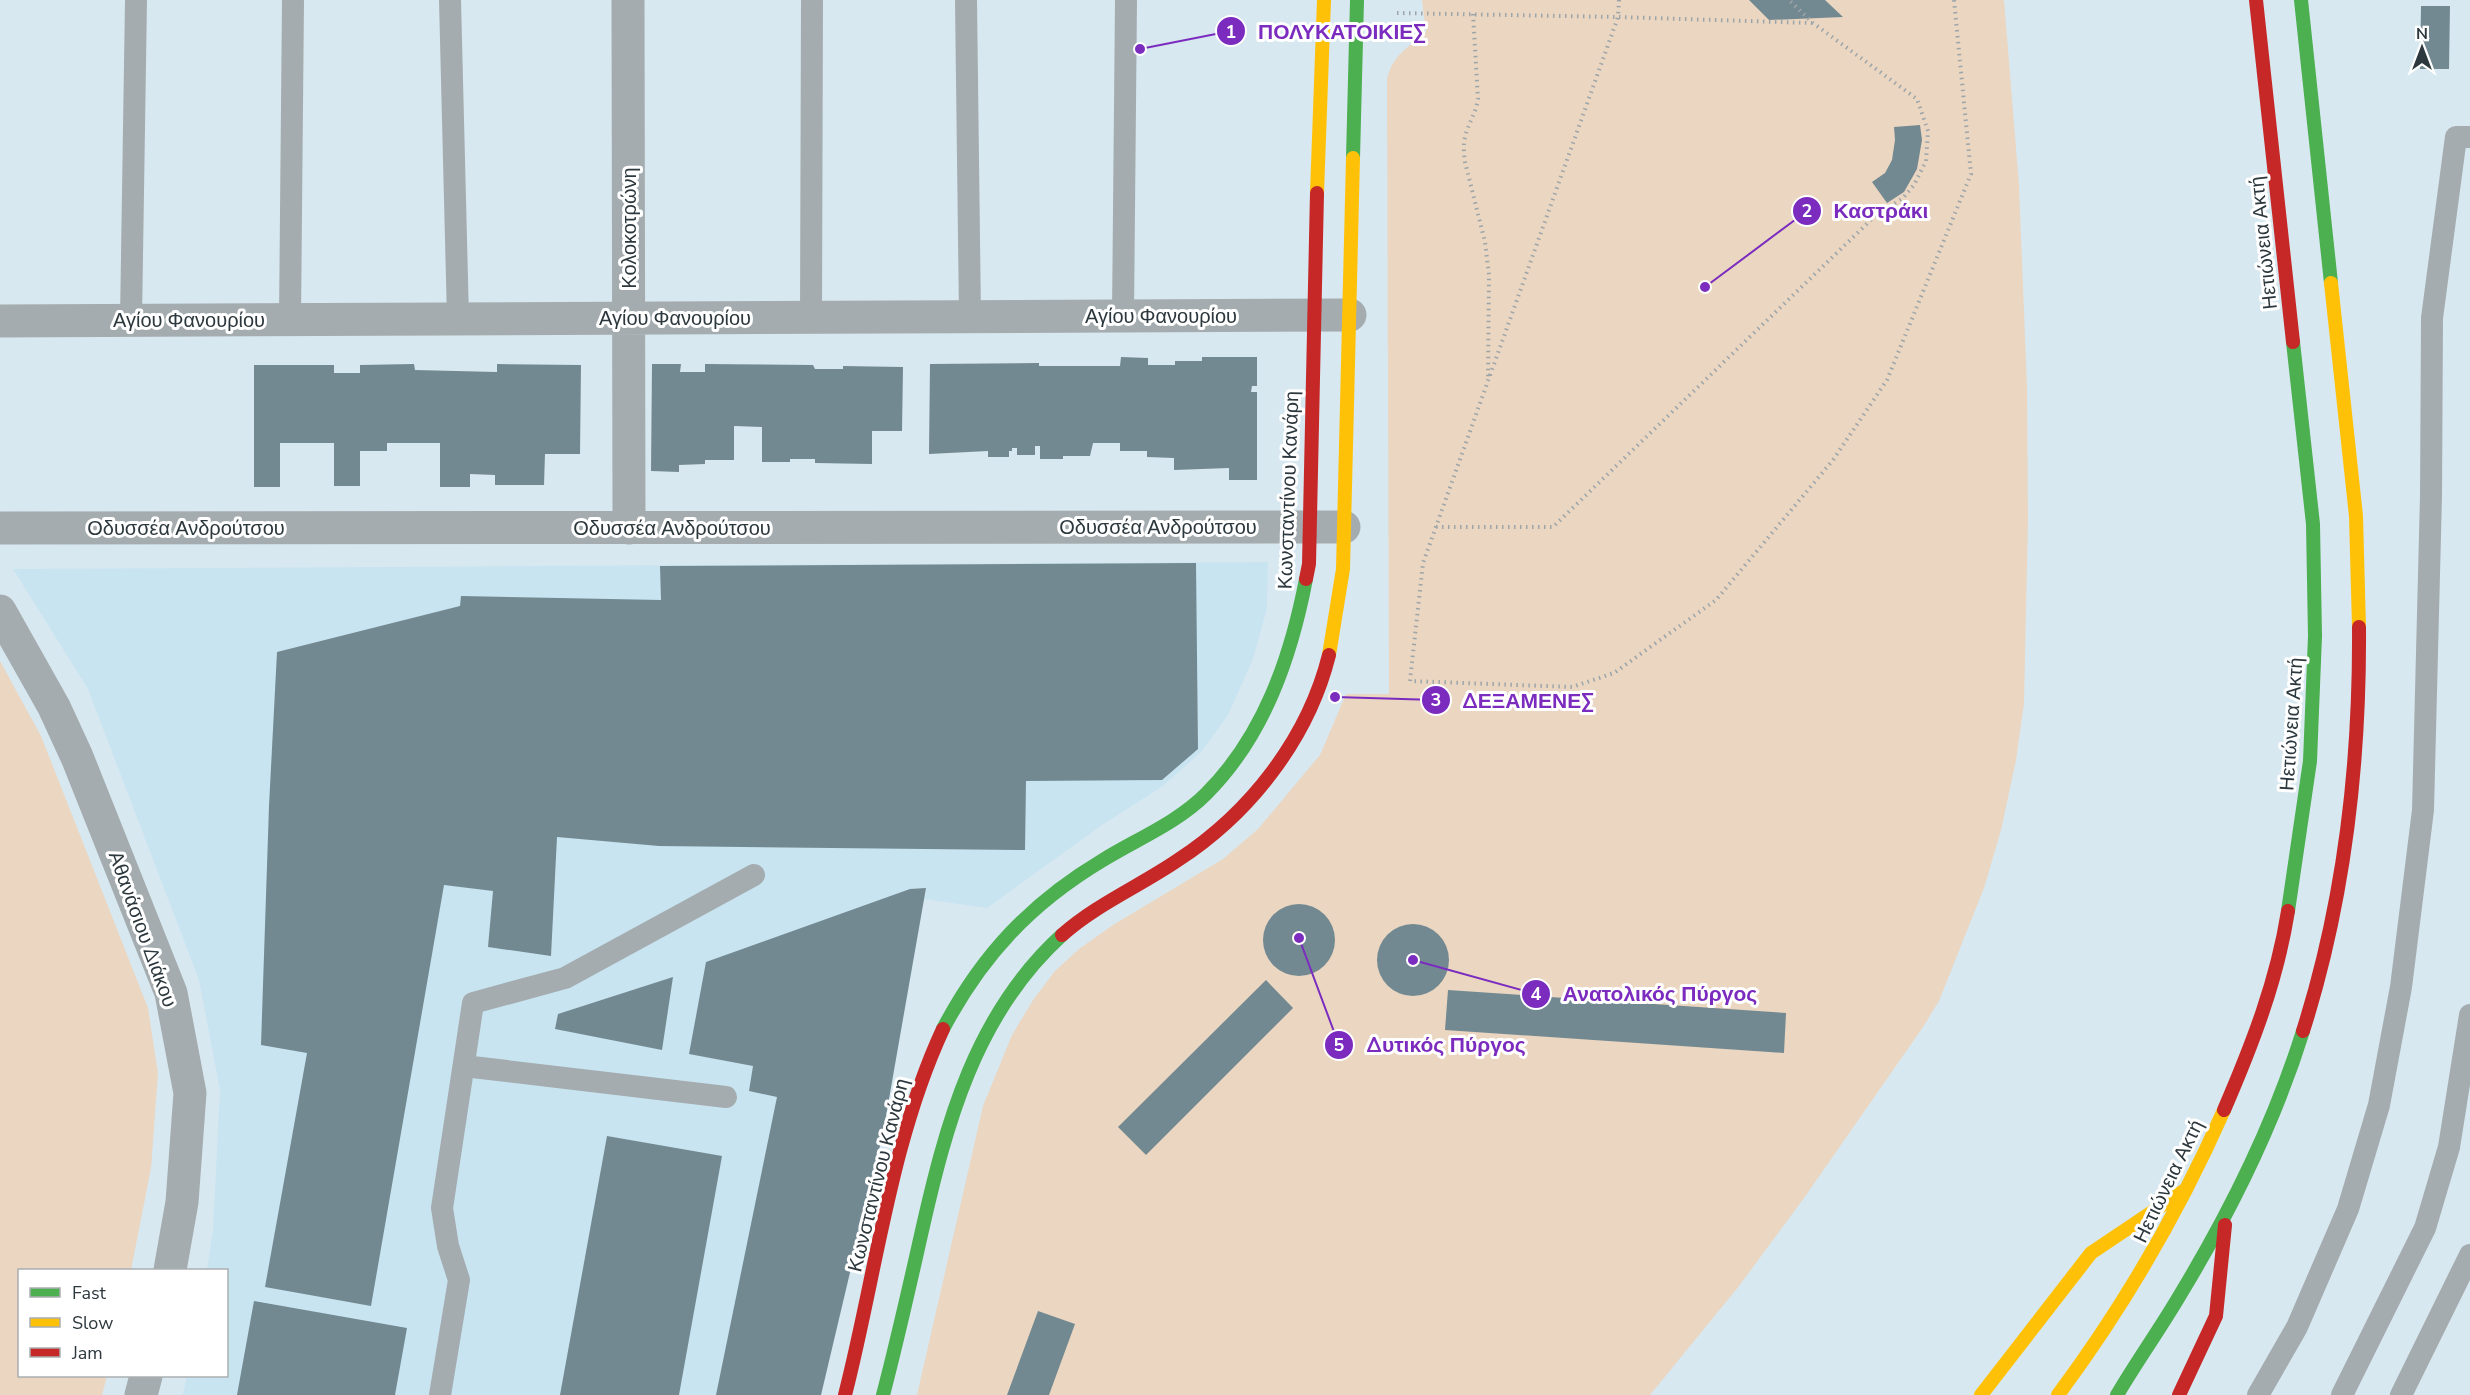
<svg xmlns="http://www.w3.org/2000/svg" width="2470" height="1395" font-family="'Nunito Sans',sans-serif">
	<rect width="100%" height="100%" fill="#d8e8f0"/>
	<path fill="#c8e4f1" d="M 1268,562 L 1267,608 L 1253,659 L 1228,715 L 1202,751 L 1163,786 L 1102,825 L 987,908 L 924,899 L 883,1133 L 821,1395 L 183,1395 L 187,1376 L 226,1376 L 226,1270 L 207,1270 L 213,1230 L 220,1090 L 199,980 L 88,689 L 13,569 Z"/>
	<path fill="#ead6c1" d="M 1422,0 L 2004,0 L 2019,185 L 2027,388 L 2028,519 L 2024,703 L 2016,760 L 2001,830 L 1984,888 L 1939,1001 L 1923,1027 L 1804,1198 L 1739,1286 L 1650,1395 L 917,1395 L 983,1106 L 1012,1035 L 1033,1000 L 1055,971 L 1079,949 L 1113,925 L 1223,859 L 1258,829 L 1320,755 L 1346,694 L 1389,694 L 1387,80 C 1391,56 1409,47 1426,32 Z
		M 0,661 L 41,736 L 148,1008 L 158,1074 L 151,1168 L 131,1270 L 20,1270 L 20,1376 L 107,1376 L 102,1395 L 0,1395 Z"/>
	<path fill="#738991" d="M 1749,0 L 1825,0 L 1843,17 L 1769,20 Z
		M 2421,6 L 2450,6 L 2449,69 L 2420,69 Z
		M 1920,125 L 1922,140 L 1917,169 L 1904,192 L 1887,203 L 1872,182 L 1885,173 L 1892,160 L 1895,140 L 1894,127 Z
		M 1121,357 L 1148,358 L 1148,365 L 1175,365 L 1175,361 L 1202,361 L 1202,357 L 1257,357 L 1257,386 L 1252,386 L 1251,392 L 1257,392 L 1257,480 L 1229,480 L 1229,468 L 1174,470 L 1174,458 L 1147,457 L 1147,451 L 1120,451 L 1120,443 L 1093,443 L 1090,456 L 1063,456 L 1063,459 L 1040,459 L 1040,446 L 1035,446 L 1035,455 L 1017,455 L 1017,448 L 1012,448 L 1012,451 L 1009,451 L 1009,457 L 988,457 L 988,451 L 929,454 L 930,364 L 1039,363 L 1039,366 L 1120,366 Z
		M 414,364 L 415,370 L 497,372 L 497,364 L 581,365 L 580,454 L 545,454 L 544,485 L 495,485 L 495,475 L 470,474 L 470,487 L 440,487 L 440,443 L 387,443 L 387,451 L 360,451 L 360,486 L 334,486 L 334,443 L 280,443 L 280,487 L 254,487 L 254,365 L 334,365 L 334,373 L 360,373 L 360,365 Z
		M 652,364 L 681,364 L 680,372 L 705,372 L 705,364 L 813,365 L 815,369 L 843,369 L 843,366 L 903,367 L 902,431 L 872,431 L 872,464 L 815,463 L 815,459 L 790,459 L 790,462 L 762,462 L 762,427 L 734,426 L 734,460 L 705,460 L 705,464 L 679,465 L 679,472 L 651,471 Z
		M 1196,563 L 1198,749 L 1162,780 L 1026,781 L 1025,850 L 659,846 L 557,837 L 551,956 L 488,947 L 493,891 L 444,885 L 371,1306 L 265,1287 L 307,1053 L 261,1045 L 269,806 L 277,652 L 460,606 L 461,596 L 661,600 L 660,566 Z
		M 926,888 L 883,1133 L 821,1395 L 716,1395 L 777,1097 L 749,1091 L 753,1066 L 689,1054 L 706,962 L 910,889 Z
		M1263 940a36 36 0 1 1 72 0a36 36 0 1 1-72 0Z
		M1377 960a36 36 0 1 1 72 0a36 36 0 1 1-72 0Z
		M 673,977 L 662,1050 L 555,1029 L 558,1014 Z
		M 1266,980 L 1293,1008 L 1146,1155 L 1118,1127 Z
		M 1448,990 L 1786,1013 L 1784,1053 L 1445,1030 Z
		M 607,1136 L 722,1156 L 679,1395 L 560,1395 Z
		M 254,1301 L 407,1328 L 395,1395 L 237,1395 Z
		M 1038,1311 L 1075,1324 L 1049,1395 L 1007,1395 Z"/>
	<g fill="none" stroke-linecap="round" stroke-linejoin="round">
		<path stroke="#9ea5a9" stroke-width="4" stroke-dasharray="1.5 4.5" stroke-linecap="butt" d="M 1619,0 L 1618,17 L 1812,23
			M 1397,13 L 1618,17 L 1423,563 L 1410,681 L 1572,687 L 1614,673 L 1716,600 L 1833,460 L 1887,380 L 1971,174 L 1954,0
			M 1473,14 L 1478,99 C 1476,113 1468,124 1465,137 C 1463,145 1464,154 1465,162 L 1485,242 L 1489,275 L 1488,378
			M 1436,527 L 1553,527 L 1875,216 L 1903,198 L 1914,185 L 1926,161 L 1928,131 L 1917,99 L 1813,23 L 1789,0"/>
		<path stroke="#a4acaf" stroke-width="22" d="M 450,0 L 458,319
			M 966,0 L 970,317
			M 1123,316 L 1126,0
			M 811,318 L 812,0
			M 131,320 L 136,0
			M 290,320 L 293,0
			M 464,1066 L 726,1097
			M 440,1395 L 459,1280 L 448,1246 L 442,1208 L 473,1003 L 565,978 L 754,875
			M 2258,1395 L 2297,1327 L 2348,1209 L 2379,1105 L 2401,987 L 2423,810 L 2431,496 L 2432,318 L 2456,137 L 2470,137
			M 2342,1395 L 2425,1228 L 2449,1147 L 2470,1015
			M 2401,1395 L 2470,1255"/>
		<path stroke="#a4acaf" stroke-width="33" d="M 628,0 L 629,528
			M 0,321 L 1350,315
			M 0,528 L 1344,527
			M 0,611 L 54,707 L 77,757 L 171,993 L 190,1093 L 182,1202 L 170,1270
			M 141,1395 L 146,1376"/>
		<path stroke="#4caf50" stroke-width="14" d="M 2301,0 L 2331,283
			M 1353,158 L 1357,0
			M 2288,911 L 2310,761 L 2315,636 L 2313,524 L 2293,342
			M 943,1029 C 982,955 1031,903 1103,860 C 1137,839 1177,823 1206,794 C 1264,736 1291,657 1306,579
			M 883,1395 C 897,1342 909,1288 921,1235 C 946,1124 975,1014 1062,935
			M 2117,1395 C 2137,1361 2160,1329 2180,1295 C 2229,1214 2275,1121 2303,1031"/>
		<path stroke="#ffc107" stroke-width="14" d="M 1317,193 L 1324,0
			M 2331,283 L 2356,516 L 2359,627
			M 1329,655 L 1343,569 L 1353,158
			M 1981,1395 L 2091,1253 L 2185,1190
			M 2058,1395 C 2124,1306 2179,1212 2224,1110"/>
		<path stroke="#c62828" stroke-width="14" d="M 2256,0 L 2293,342
			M 1306,579 L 1309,564 L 1317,193
			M 1062,935 C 1097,904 1140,886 1178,860 C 1250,813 1308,739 1329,655
			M 2303,1031 C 2344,902 2360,762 2359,627
			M 2224,1110 C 2252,1045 2277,981 2288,911
			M 845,1395 C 876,1274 890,1143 943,1029
			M 2179,1395 L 2216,1316 L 2225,1225"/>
	</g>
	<g text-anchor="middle" stroke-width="6" stroke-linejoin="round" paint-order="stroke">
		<g font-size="20" fill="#2c383d" stroke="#fff">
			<text transform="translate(629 228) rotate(-90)" y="7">Κολοκοτρώνη</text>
			<text transform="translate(2263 243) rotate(-96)" y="7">Ηετιώνεια Ακτή</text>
			<text x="1161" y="323">Αγίου Φανουρίου</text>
			<text x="675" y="325">Αγίου Φανουρίου</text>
			<text x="189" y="327">Αγίου Φανουρίου</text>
			<text transform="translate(1288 490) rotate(-88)" y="7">Κωνσταντίνου Κανάρη</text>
			<text x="1158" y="534">Οδυσσέα Ανδρούτσου</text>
			<text x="186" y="535">Οδυσσέα Ανδρούτσου</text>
			<text x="672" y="535">Οδυσσέα Ανδρούτσου</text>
			<text transform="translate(2291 724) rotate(-86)" y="7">Ηετιώνεια Ακτή</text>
			<text transform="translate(143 929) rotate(70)" y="7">Αθανάσιου Διάκου</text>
			<text transform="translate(878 1175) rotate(-76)" y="7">Κωνσταντίνου Κανάρη</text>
			<text transform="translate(2168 1181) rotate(-64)" y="7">Ηετιώνεια Ακτή</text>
		</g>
	</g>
	<path fill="none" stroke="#7b2cbf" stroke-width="2" d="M1140 49L1231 31M1705 287L1807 211M1335 697L1436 700M1413 960L1536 994M1299 938L1339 1045"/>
	<g fill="#7b2cbf" stroke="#fff" stroke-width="2">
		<circle cx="1140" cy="49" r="6"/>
		<circle cx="1705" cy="287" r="6"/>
		<circle cx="1335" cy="697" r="6"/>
		<circle cx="1413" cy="960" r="6"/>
		<circle cx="1299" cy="938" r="6"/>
		<circle cx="1231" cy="31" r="15"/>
		<circle cx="1807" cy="211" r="15"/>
		<circle cx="1436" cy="700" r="15"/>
		<circle cx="1536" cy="994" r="15"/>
		<circle cx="1339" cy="1045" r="15"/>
	</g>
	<g font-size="18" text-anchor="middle" font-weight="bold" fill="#fff">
		<text x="1231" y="38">1</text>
		<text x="1807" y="217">2</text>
		<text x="1436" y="706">3</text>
		<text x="1536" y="1000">4</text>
		<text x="1339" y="1051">5</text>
	</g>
	<g font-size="21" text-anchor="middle" font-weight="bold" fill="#7b2cbf" stroke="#fff" stroke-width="6" stroke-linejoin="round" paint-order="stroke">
		<text x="1342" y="39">ΠΟΛΥΚΑΤΟΙΚΙΕΣ</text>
		<text x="1881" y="218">Καστράκι</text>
		<text x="1528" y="708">ΔΕΞΑΜΕΝΕΣ</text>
		<text x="1660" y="1001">Ανατολικός Πύργος</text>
		<text x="1446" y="1052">Δυτικός Πύργος</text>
	</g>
	<rect x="18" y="1269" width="210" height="108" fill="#ffffff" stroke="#abafb1" stroke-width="1.5"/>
	<rect x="30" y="1288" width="30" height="9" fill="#4caf50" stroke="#abafb1" stroke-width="1.5"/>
	<text x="72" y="1299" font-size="18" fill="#2c383d">Fast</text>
	<rect x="30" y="1318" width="30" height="9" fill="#ffc107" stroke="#abafb1" stroke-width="1.5"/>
	<text x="72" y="1329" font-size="18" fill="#2c383d">Slow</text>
	<rect x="30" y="1348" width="30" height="9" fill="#c62828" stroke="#abafb1" stroke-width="1.5"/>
	<text x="72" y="1359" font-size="18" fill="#2c383d">Jam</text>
	<g transform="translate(2422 48)" stroke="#ffffff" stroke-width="4.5" paint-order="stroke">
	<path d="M0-4.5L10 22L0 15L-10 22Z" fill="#2c383d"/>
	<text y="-9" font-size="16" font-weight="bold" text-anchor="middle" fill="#2c383d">N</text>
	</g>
</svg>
